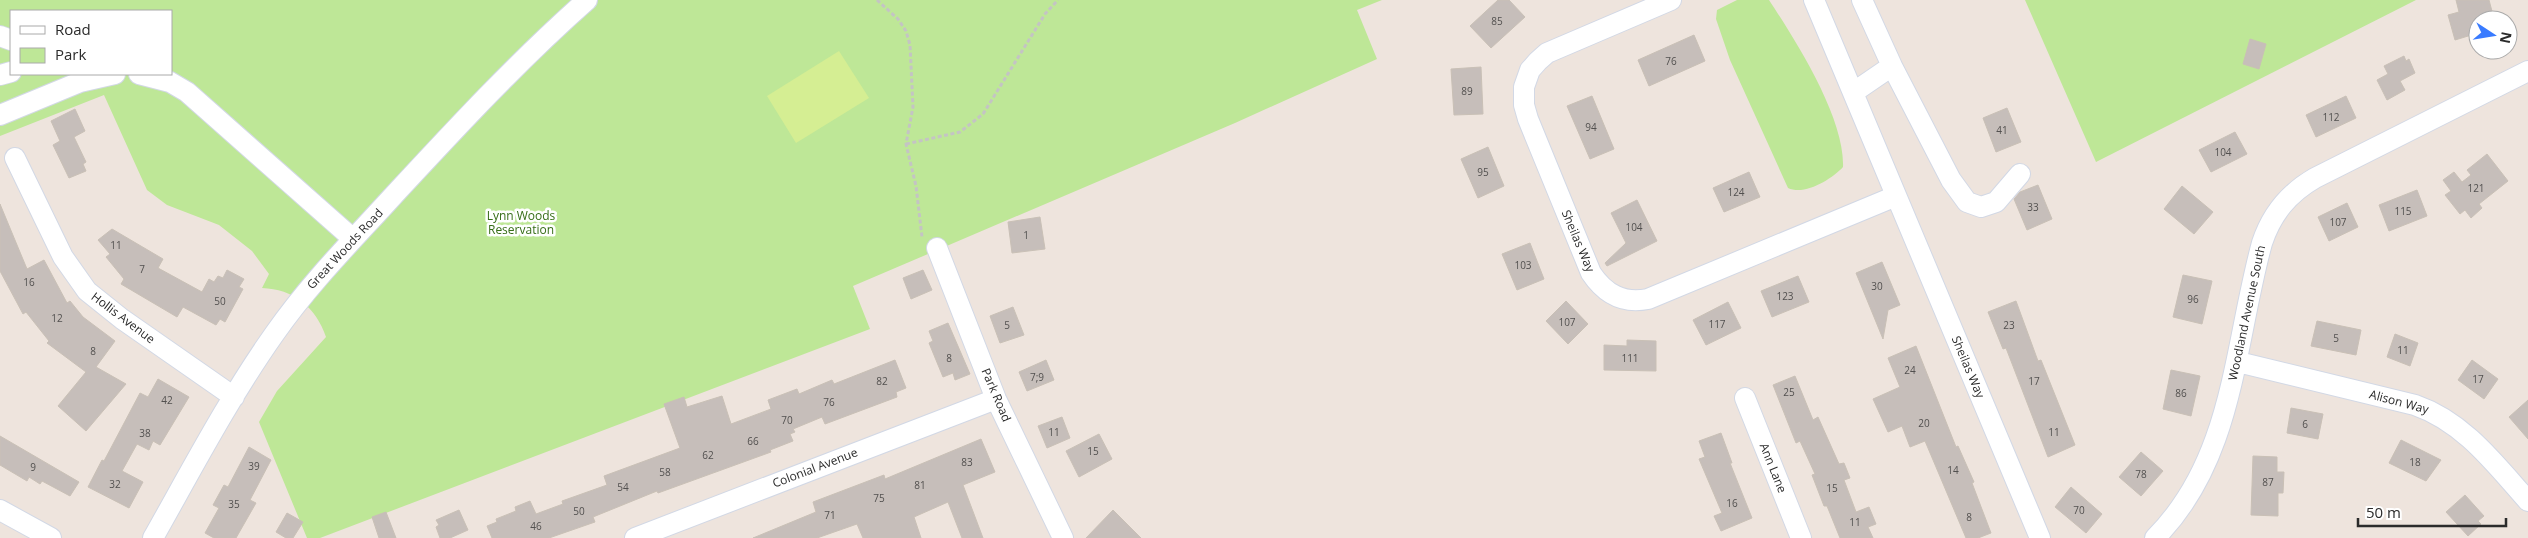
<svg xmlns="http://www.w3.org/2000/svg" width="2528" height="538" font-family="'Open Sans',sans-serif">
	<rect width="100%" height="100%" fill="#eee4dd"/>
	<path fill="#bee797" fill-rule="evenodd" d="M 0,0 L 1382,0 L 1357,10 L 1377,59 L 1235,123 L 853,286 L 870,329 L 320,538 L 307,538 L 259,422 L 277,391 L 326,337 C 316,307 293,289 262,288 L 269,274 L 252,251 L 219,225 L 167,205 L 147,190 L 104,95 L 0,136 ZM 11,11 L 171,11 L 171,74 L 11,74 Z
		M 1737,0 L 1769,0 C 1796,41 1845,118 1843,167 C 1832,179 1805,196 1788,188 L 1730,60 L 1716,19 L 1717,10 Z
		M 2025,0 L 2416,0 L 2096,162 Z"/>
	<path fill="#d5ee93" d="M 839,51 L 869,98 L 796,143 L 767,96 Z"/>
	<path fill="#c6beba" stroke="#c9c0b6" d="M 1498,0 L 1509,0 L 1525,17 L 1491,48 L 1470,26 Z
		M 2456,0 L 2489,0 L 2493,15 L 2478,20 L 2478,33 L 2455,40 L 2448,15 L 2459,12 Z
		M 1694,35 L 1705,61 L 1649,86 L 1638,60 Z
		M 2250,39 L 2266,44 L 2259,69 L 2243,64 Z
		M 2404,56 L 2406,61 L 2409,59 L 2415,73 L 2400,81 L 2405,90 L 2387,100 L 2377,80 L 2388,74 L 2384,66 Z
		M 1481,67 L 1483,114 L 1454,115 L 1451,69 Z
		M 1592,96 L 1614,149 L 1590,159 L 1567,106 Z
		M 2346,96 L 2356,118 L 2316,137 L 2306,115 Z
		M 2007,108 L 2021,142 L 1996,152 L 1983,118 Z
		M 75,109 L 85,131 L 74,137 L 86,162 L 83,164 L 86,171 L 69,178 L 53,145 L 60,141 L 51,121 Z
		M 2235,132 L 2247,154 L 2211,172 L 2199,150 Z
		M 1488,147 L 1504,186 L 1478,198 L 1461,159 Z
		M 2487,154 L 2508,181 L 2479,204 L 2482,208 L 2471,218 L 2465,210 L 2460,214 L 2445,195 L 2451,191 L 2443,180 L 2454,172 L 2462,182 L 2471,175 L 2467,170 Z
		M 1749,172 L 1760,197 L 1724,212 L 1713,188 Z
		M 2038,185 L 2052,219 L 2027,230 L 2014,199 L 2020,192 Z
		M 2182,186 L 2213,212 L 2194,234 L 2164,209 Z
		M 2417,190 L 2427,216 L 2389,231 L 2379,205 Z
		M 1637,200 L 1657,241 L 1607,266 L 1605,263 L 1626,243 L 1611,213 Z
		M 2347,203 L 2358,227 L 2329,241 L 2318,217 Z
		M 0,204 L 27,269 L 44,260 L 67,303 L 70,301 L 83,317 L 115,341 L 96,367 L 126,384 L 86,431 L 58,406 L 86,372 L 47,343 L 49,341 L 26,312 L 23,314 L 0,271 Z
		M 1040,217 L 1045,249 L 1012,253 L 1008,222 Z
		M 112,229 L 163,259 L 158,268 L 202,292 L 209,279 L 214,282 L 218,276 L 223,278 L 227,270 L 244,279 L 239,287 L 243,289 L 225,322 L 220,319 L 216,325 L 183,307 L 177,317 L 121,284 L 124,279 L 106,257 L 110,254 L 98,240 Z
		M 1530,243 L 1544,279 L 1517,290 L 1502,254 Z
		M 1882,262 L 1900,305 L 1888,310 L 1883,339 L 1856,273 Z
		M 923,270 L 932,290 L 911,299 L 903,278 Z
		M 2183,275 L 2212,281 L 2202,324 L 2173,317 Z
		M 1798,276 L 1809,302 L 1772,317 L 1761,291 Z
		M 1566,301 L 1588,324 L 1568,344 L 1546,321 Z
		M 2016,301 L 2038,361 L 2041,360 L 2075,445 L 2048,457 L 2006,348 L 2003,349 L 1988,312 Z
		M 1728,302 L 1741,328 L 1706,345 L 1693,320 Z
		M 1013,307 L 1024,335 L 1000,343 L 990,316 Z
		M 2317,321 L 2361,330 L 2356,355 L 2311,346 Z
		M 948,323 L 970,374 L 955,380 L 953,373 L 943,377 L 929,343 L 933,341 L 929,331 Z
		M 2395,334 L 2418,343 L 2410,366 L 2387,357 Z
		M 1627,340 L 1656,341 L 1656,371 L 1604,370 L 1604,345 L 1627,346 Z
		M 1916,346 L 1956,447 L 1958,446 L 1974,482 L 1972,483 L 1991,533 L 1978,538 L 1966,538 L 1925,441 L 1910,447 L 1902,426 L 1888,432 L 1873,399 L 1900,387 L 1888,358 Z
		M 895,360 L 906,388 L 896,392 L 897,397 L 825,424 L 822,417 L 793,429 L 795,432 L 790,434 L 793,441 L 770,450 L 771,452 L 658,493 L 657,491 L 593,517 L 595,522 L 549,538 L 492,538 L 487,526 L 497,522 L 496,519 L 516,511 L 515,507 L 530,501 L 536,514 L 563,504 L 562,501 L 607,485 L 604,476 L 680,448 L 664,404 L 684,397 L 687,407 L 722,396 L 731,424 L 771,409 L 768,400 L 797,389 L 799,394 L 832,380 L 834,384 Z
		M 1046,360 L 1054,380 L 1027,391 L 1019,372 Z
		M 2472,360 L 2498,379 L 2484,399 L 2458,380 Z
		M 2171,370 L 2200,376 L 2191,416 L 2163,409 Z
		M 1795,376 L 1813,420 L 1818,417 L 1839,464 L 1844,463 L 1850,478 L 1844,480 L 1856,512 L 1869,507 L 1876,524 L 1868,527 L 1873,538 L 1840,538 L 1827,506 L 1824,506 L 1812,475 L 1815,474 L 1800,441 L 1796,443 L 1773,385 Z
		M 158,379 L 189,397 L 160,445 L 153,441 L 149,450 L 137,444 L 122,471 L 143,482 L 129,508 L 88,487 L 102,460 L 104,461 L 140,393 L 148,397 Z
		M 2528,400 L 2528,439 L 2509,417 Z
		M 2291,408 L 2323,414 L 2318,439 L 2287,433 Z
		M 1062,417 L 1070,438 L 1047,448 L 1038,426 Z
		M 1721,433 L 1732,463 L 1730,463 L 1752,518 L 1721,531 L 1714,516 L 1722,513 L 1699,459 L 1705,457 L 1699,441 Z
		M 1099,434 L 1112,459 L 1079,477 L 1066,451 Z
		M 0,436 L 79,482 L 70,496 L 42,481 L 40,484 L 29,477 L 27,481 L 0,465 Z
		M 981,439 L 995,472 L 963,485 L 983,538 L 962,538 L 948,502 L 914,517 L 921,538 L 863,538 L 857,524 L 817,538 L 753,538 L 816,512 L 813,502 L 884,475 L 885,479 Z
		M 2401,440 L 2441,460 L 2426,481 L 2389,463 Z
		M 249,447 L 271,460 L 250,500 L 256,503 L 236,538 L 214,538 L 205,533 L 219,508 L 213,505 L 224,485 L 228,487 Z
		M 2141,452 L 2163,471 L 2141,496 L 2119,477 Z
		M 2253,456 L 2277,457 L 2277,472 L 2284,472 L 2283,493 L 2278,493 L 2278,516 L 2251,515 Z
		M 2071,487 L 2102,514 L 2086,533 L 2055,507 Z
		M 2465,495 L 2484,516 L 2478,521 L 2481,524 L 2468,536 L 2446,512 Z
		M 459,510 L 468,530 L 450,538 L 440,538 L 436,527 L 439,525 L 436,520 Z
		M 1113,510 L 1141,538 L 1086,538 Z
		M 386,512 L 396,538 L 379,538 L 372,517 Z
		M 287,513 L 303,522 L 293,538 L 286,538 L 276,532 Z"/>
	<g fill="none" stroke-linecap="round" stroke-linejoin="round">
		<g stroke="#d2d8e5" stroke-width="22">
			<path id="minor" d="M 1671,0 L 1547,53 L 1538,61 L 1530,70 L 1524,87 L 1524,105 L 1528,119 L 1591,273 C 1605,294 1623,304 1648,299 L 1896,196
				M 1814,0 L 2040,538
				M 1862,0 L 1892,66 L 1951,180 L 1967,202 L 1981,207 L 1996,202 L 2020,174
				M 0,36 L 11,40
				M 139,74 L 170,82 L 187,92 L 352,238
				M 0,75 L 11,72
				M 1854,92 L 1892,66
				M 0,115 L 80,82 L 115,74
				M 15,158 L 63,257 L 87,291 L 122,319 L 234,397
				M 937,248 L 996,399 L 1063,538
				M 2238,362 L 2415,405 C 2464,422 2495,464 2528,501
				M 1745,398 L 1801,538
				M 0,510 L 51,538
				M 153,538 C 192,469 229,398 275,333 C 310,283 352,241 393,196 C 456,128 518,61 587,0
				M 635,538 L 996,399
				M 2155,538 C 2234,459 2234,345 2262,243 C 2272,213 2289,193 2315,178 L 2528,71"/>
		</g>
		<path stroke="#c4c4c4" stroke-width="3" stroke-dasharray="4 2.5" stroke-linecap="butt" d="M 877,0 L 898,19 L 906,31 L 910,45 L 913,107 L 906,144 L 916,186 L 922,237
			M 906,144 L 960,132 L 983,114 L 1045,14 L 1058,0"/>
		<use href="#minor" stroke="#fff" stroke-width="20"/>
	</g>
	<g text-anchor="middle" stroke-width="5" stroke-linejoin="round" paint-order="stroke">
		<g font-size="10" fill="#52504f">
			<text x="1497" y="25">85</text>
			<text x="1671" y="65">76</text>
			<text x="1467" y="95">89</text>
			<text x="2331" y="121">112</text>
			<text x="1591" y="131">94</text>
			<text x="2002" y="134">41</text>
			<text x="2223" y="156">104</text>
			<text x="1483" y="176">95</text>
			<text x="2476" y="192">121</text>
			<text x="1736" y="196">124</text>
			<text x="2033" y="211">33</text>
			<text x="2403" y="215">115</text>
			<text x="2338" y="226">107</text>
			<text x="1634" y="231">104</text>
			<text x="1026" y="239">1</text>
			<text x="116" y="249">11</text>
			<text x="1523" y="269">103</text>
			<text x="142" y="273">7</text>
			<text x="29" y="286">16</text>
			<text x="1877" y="290">30</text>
			<text x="1785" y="300">123</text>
			<text x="2193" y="303">96</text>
			<text x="220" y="305">50</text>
			<text x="57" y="322">12</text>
			<text x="1567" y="326">107</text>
			<text x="1717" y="328">117</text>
			<text x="1007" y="329">5</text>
			<text x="2009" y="329">23</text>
			<text x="2336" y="342">5</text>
			<text x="2403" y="354">11</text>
			<text x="93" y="355">8</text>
			<text x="949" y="362">8</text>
			<text x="1630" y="362">111</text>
			<text x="1910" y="374">24</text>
			<text x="1037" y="381">7;9</text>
			<text x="2478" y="383">17</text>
			<text x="882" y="385">82</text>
			<text x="2034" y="385">17</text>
			<text x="1789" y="396">25</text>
			<text x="2181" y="397">86</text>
			<text x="167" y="404">42</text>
			<text x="829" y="406">76</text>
			<text x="787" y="424">70</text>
			<text x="1924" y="427">20</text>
			<text x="2305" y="428">6</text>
			<text x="1054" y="436">11</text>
			<text x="2054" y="436">11</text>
			<text x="145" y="437">38</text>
			<text x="753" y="445">66</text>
			<text x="1093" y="455">15</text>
			<text x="708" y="459">62</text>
			<text x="967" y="466">83</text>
			<text x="2415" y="466">18</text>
			<text x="254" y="470">39</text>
			<text x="33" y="471">9</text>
			<text x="1953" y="474">14</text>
			<text x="665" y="476">58</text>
			<text x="2141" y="478">78</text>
			<text x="2268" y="486">87</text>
			<text x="115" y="488">32</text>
			<text x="920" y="489">81</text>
			<text x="623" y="491">54</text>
			<text x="1832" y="492">15</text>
			<text x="879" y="502">75</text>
			<text x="1732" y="507">16</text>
			<text x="234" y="508">35</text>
			<text x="2079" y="514">70</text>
			<text x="579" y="515">50</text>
			<text x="830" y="519">71</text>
			<text x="1969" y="521">8</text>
			<text x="1855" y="526">11</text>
			<text x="536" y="530">46</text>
		</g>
		<g font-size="12" fill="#366d17" stroke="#fff">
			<text x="521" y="220">Lynn Woods<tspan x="521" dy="14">Reservation</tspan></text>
		</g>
		<g font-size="12" fill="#2b2b2b" stroke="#fff">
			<text transform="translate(1578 241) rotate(67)" y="4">Sheilas Way</text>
			<text transform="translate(345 249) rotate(-47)" y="4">Great Woods Road</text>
			<text transform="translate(2247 313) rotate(-78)" y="4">Woodland Avenue South</text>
			<text transform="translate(123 318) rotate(37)" y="4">Hollis Avenue</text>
			<text transform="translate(1968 367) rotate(67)" y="4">Sheilas Way</text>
			<text transform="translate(996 395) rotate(67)" y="4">Park Road</text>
			<text transform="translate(2399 402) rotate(15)" y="4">Alison Way</text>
			<text transform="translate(815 468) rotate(-21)" y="4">Colonial Avenue</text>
			<text transform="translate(1773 468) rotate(68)" y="4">Ann Lane</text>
		</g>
	</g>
	<rect x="10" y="10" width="162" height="65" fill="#ffffff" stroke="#aaaaaa"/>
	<rect x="20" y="26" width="25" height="8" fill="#ffffff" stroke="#aaaaaa"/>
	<text x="55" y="35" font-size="15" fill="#2b2b2b">Road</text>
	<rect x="20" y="48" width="25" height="15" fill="#bee797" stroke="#aaaaaa"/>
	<text x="55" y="60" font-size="15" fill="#2b2b2b">Park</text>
	<g transform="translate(2493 35) rotate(102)"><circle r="24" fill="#ffffff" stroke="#aaaaaa"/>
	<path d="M0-4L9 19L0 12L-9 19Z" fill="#397bff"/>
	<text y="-8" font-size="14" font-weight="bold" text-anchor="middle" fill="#2b2b2b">N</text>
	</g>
	<path d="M2358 518v8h148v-8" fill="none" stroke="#2b2b2b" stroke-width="2.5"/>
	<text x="2366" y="518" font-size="15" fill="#2b2b2b" stroke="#ffffff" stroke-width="4" paint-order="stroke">50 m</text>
</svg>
